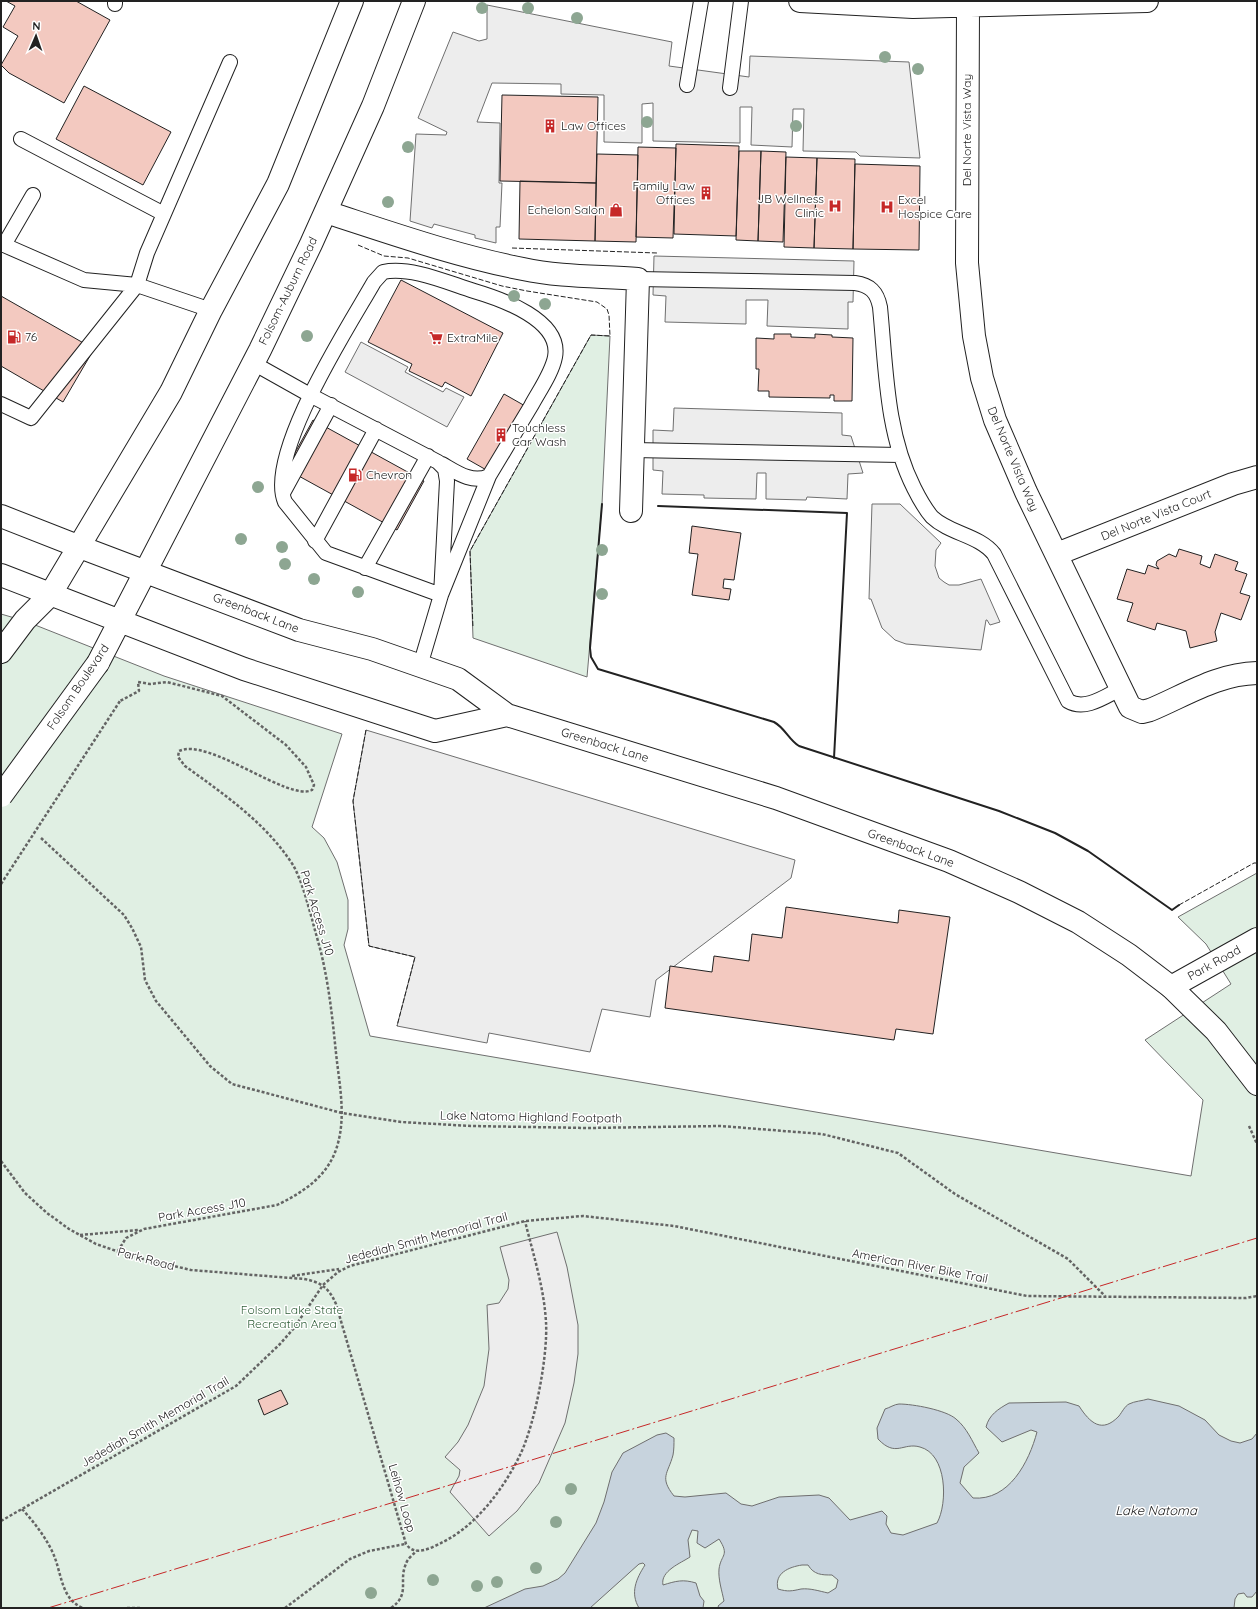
<svg xmlns="http://www.w3.org/2000/svg" width="1258" height="1609" font-family="Quicksand,sans-serif">
	<rect width="100%" height="100%" fill="#fff"/>
	<path fill="#e0efe3" stroke="#6f6f6f" d="M 591,335 L 610,336 L 602,504 L 587,677 L 473,638 L 470,551 Z
		M 1,614 L 25,621 L 164,676 L 342,734 L 312,827 L 324,838 L 337,862 L 348,900 L 348,929 L 344,945 L 370,1036 L 1191,1176 L 1203,1100 L 1145,1040 L 1231,984 L 1206,944 L 1178,917 L 1257,873 L 1257,1608 L 1,1608 Z"/>
	<path fill="#ededed" stroke="#6f6f6f" d="M 487,5 L 672,42 L 669,66 L 749,77 L 750,56 L 909,62 L 920,158 L 860,156 L 856,152 L 803,151 L 804,109 L 793,109 L 792,147 L 751,145 L 752,107 L 740,107 L 740,143 L 653,141 L 653,103 L 642,104 L 642,143 L 604,142 L 604,95 L 561,94 L 561,84 L 492,83 L 477,122 L 500,123 L 499,183 L 502,183 L 500,227 L 496,227 L 496,243 L 475,238 L 475,235 L 434,224 L 432,228 L 410,221 L 416,134 L 446,135 L 447,132 L 418,118 L 453,32 L 479,41 L 487,39 Z
		M 654,256 L 854,261 L 853,302 L 848,302 L 848,329 L 767,326 L 768,300 L 746,300 L 746,324 L 665,322 L 666,296 L 653,295 Z
		M 361,342 L 408,367 L 405,372 L 443,392 L 446,388 L 464,397 L 447,427 L 345,372 Z
		M 674,408 L 842,413 L 842,435 L 851,436 L 863,473 L 848,474 L 847,499 L 807,497 L 806,500 L 766,499 L 766,473 L 757,473 L 756,499 L 704,498 L 704,495 L 662,494 L 663,471 L 653,470 L 653,430 L 673,431 Z
		M 872,504 L 900,504 L 941,543 L 936,550 L 935,566 L 939,578 L 944,582 L 949,585 L 959,585 L 981,579 L 1000,622 L 990,625 L 987,620 L 986,620 L 981,650 L 906,644 L 895,640 L 882,628 L 871,599 L 869,599 Z
		M 366,730 L 795,860 L 791,878 L 656,980 L 650,1017 L 602,1009 L 590,1052 L 489,1033 L 487,1043 L 397,1026 L 415,957 L 369,946 L 353,801 Z
		M 557,1232 L 567,1267 L 578,1325 L 578,1354 L 574,1383 L 565,1423 L 539,1483 L 517,1511 L 489,1536 L 450,1492 L 459,1476 L 460,1470 L 445,1457 L 458,1442 L 468,1425 L 484,1386 L 489,1349 L 487,1305 L 499,1303 L 508,1289 L 509,1280 L 500,1247 Z"/>
	<path fill="#c7d3dd" stroke="#6f6f6f" fill-rule="evenodd" d="M 1148,1399 L 1179,1406 L 1205,1420 L 1219,1435 L 1231,1441 L 1240,1443 L 1252,1439 L 1257,1433 L 1257,1591 L 1252,1597 L 1247,1597 L 1244,1593 L 1238,1594 L 1235,1599 L 1234,1608 L 719,1608 L 718,1606 L 724,1601 C 722,1591 718,1579 719,1569 C 721,1554 730,1556 719,1539 L 705,1548 L 697,1543 L 698,1531 L 692,1530 L 688,1540 L 690,1557 C 681,1563 660,1571 663,1585 C 676,1581 683,1579 696,1583 L 700,1596 L 704,1601 L 703,1608 L 639,1608 C 630,1593 636,1579 645,1565 L 643,1563 L 639,1564 L 590,1608 L 484,1608 L 525,1589 L 543,1586 L 558,1579 L 565,1573 L 596,1523 L 604,1502 L 612,1472 L 623,1453 L 657,1435 L 666,1433 L 674,1438 C 674,1444 674,1450 673,1455 C 668,1474 659,1477 674,1496 L 685,1497 L 726,1493 L 741,1504 L 752,1506 L 779,1497 L 819,1495 L 829,1498 L 850,1520 L 882,1511 L 887,1516 L 886,1524 L 891,1533 L 903,1535 L 937,1523 C 948,1503 947,1454 920,1447 C 903,1442 896,1458 878,1439 L 877,1428 L 885,1409 C 889,1408 895,1404 899,1404 C 913,1404 946,1410 956,1419 C 967,1428 972,1441 979,1453 L 964,1467 L 960,1483 L 973,1498 C 1009,1501 1029,1462 1037,1432 L 1031,1430 L 1002,1442 L 986,1427 C 989,1415 998,1409 1009,1403 L 1066,1402 L 1079,1406 C 1090,1423 1102,1434 1119,1416 C 1122,1412 1125,1406 1129,1404 C 1135,1401 1142,1401 1148,1399 ZM 802,1565 L 808,1565 C 814,1575 822,1575 832,1575 L 838,1580 L 836,1588 L 828,1593 C 819,1591 810,1588 801,1589 C 792,1591 788,1592 778,1589 C 774,1573 789,1567 802,1565 Z"/>
	<path fill="#f3c9c0" stroke="#222" d="M 6,1 L 76,1 L 110,20 L 64,103 L 9,73 L 1,65 L 18,36 L 3,27 L 15,6 Z
		M 84,86 L 171,132 L 143,185 L 56,139 Z
		M 502,95 L 598,97 L 596,183 L 500,181 Z
		M 676,144 L 739,146 L 736,236 L 674,234 Z
		M 638,147 L 676,148 L 673,238 L 636,237 Z
		M 739,151 L 761,151 L 758,241 L 736,240 Z
		M 761,151 L 786,152 L 783,242 L 758,241 Z
		M 597,154 L 638,155 L 636,242 L 595,241 Z
		M 786,157 L 817,158 L 814,248 L 784,247 Z
		M 817,158 L 855,159 L 853,249 L 814,248 Z
		M 855,164 L 920,166 L 919,250 L 853,249 Z
		M 520,181 L 596,183 L 595,241 L 519,239 Z
		M 401,280 L 503,333 L 471,396 L 445,382 L 442,387 L 409,371 L 412,364 L 368,342 Z
		M 1,296 L 94,349 L 63,402 L 1,366 Z
		M 774,334 L 791,334 L 791,337 L 815,338 L 815,334 L 832,335 L 832,337 L 853,338 L 852,401 L 834,401 L 834,395 L 830,395 L 830,398 L 769,397 L 769,391 L 758,391 L 759,369 L 756,369 L 756,338 L 774,339 Z
		M 504,394 L 534,411 L 497,476 L 467,459 Z
		M 313,420 L 424,481 L 397,530 L 286,469 Z
		M 692,526 L 741,533 L 734,580 L 724,579 L 723,588 L 731,589 L 729,600 L 692,595 L 698,554 L 689,553 Z
		M 1179,549 L 1202,556 L 1200,564 L 1210,568 L 1215,554 L 1238,562 L 1235,570 L 1247,574 L 1240,593 L 1250,596 L 1241,620 L 1221,613 L 1215,632 L 1217,641 L 1190,648 L 1186,631 L 1157,623 L 1155,630 L 1127,621 L 1133,603 L 1117,599 L 1127,569 L 1145,574 L 1148,565 L 1159,569 L 1156,565 L 1157,561 L 1169,554 L 1176,557 Z
		M 786,907 L 898,923 L 899,910 L 950,917 L 933,1034 L 896,1029 L 894,1040 L 665,1008 L 670,966 L 712,972 L 714,956 L 749,961 L 752,934 L 782,938 Z
		M 281,1390 L 288,1404 L 264,1415 L 258,1400 Z"/>
	<g fill="none" stroke-linecap="round" stroke-linejoin="round">
		<g stroke="#222" stroke-width="16">
			<path id="service" d="M 115,4 L 115,1
				M 687,85 L 701,1
				M 730,88 L 741,1
				M 21,139 L 164,214
				M 33,195 L 4,245 L 84,280 L 137,285
				M 638,279 L 855,283 C 870,285 877,292 880,307 C 886,368 886,433 914,488 C 919,498 925,509 932,517 C 950,534 979,535 994,554 L 1068,701 C 1085,711 1104,697 1120,689
				M 211,310 L 137,285 L 147,253 L 230,62
				M 253,363 L 310,395 L 438,462 L 445,469 L 447,481 L 441,595 L 420,666
				M 1,404 L 31,418 L 137,285
				M 633,450 L 900,455
				M 442,464 C 456,472 472,484 489,476 C 503,453 517,429 531,406 C 539,391 552,373 555,357 C 562,320 501,299 474,291 C 448,283 411,266 383,272 L 374,282 C 349,326 265,455 285,502 L 326,553 L 441,595 L 489,476
				M 283,493 L 331,405
				M 315,541 L 376,429
				M 365,568 L 428,456"/>
		</g>
		<g stroke="#222" stroke-width="24">
			<path id="minor" d="M 800,1 L 913,7 L 1147,1
				M 968,7 L 967,263 L 974,336 L 982,378 L 995,420 L 1026,492 L 1130,707 L 1142,712 L 1150,710 C 1186,695 1217,674 1257,673
				M 326,212 C 391,233 456,256 523,269 C 560,277 600,276 638,279 L 631,511
				M 1057,554 L 1233,484 L 1257,477
				M 1171,987 L 1257,939"/>
		</g>
		<g stroke="#222" stroke-width="24">
			<path id="primary" d="M 1,516 L 80,547 L 299,630 L 372,649 L 458,679 L 507,715 L 776,798 L 949,861 L 1019,892 L 1078,922 L 1129,955 L 1171,987 L 1216,1031 L 1257,1084
				M 1,575 L 244,669 L 435,731 L 507,715
				M 1,652 L 25,620 L 50,595 L 171,392 L 211,310 L 278,184 L 352,1
				M 98,663 L 260,350 L 311,244 L 373,106 L 414,1"/>
		</g>
		<path stroke="#646464" stroke-width="2.5" stroke-dasharray="3 2" stroke-linecap="butt" d="M 41,838 L 124,915 L 132,928 L 141,947 L 145,980 L 156,1001 L 210,1066 L 232,1084 L 342,1113 L 401,1122 L 471,1126 L 588,1128 L 721,1126 L 822,1134 L 898,1153 L 955,1194 L 1068,1259 L 1105,1296
			M 1249,1126 L 1257,1144
			M 1,1161 L 25,1193 L 47,1213 L 69,1229 L 96,1244 L 131,1256 L 191,1270 L 304,1279 C 321,1282 329,1288 336,1304 L 406,1544 C 415,1557 431,1548 443,1542 C 477,1525 504,1488 520,1455 C 535,1424 548,1356 546,1322 C 544,1287 533,1254 525,1221
			M 80,1235 L 139,1230
			M 118,1251 L 126,1238 L 144,1229 L 277,1205 C 304,1192 330,1175 338,1143 C 346,1114 339,1082 336,1053 C 333,1024 330,994 324,966 C 321,950 316,935 312,919 C 307,902 302,881 293,865 C 266,823 225,795 185,766 L 178,757 L 179,751 C 209,737 288,802 312,790 L 314,785 L 306,767 L 286,745 L 222,696 L 167,682 L 150,684 L 138,682 L 139,691 L 120,701
			M 292,1276 L 339,1269
			M 22,1509 C 34,1522 44,1535 52,1551 C 62,1571 60,1599 83,1608
			M 1,1521 L 236,1386 L 280,1344 L 294,1328 L 323,1285 L 338,1272 L 350,1266 L 525,1221 L 583,1216 L 674,1226 L 1027,1296 L 1246,1298 L 1257,1296
			M 127,1608 L 142,1608
			M 285,1608 L 350,1559 L 369,1551 L 405,1544
			M 391,1608 C 411,1594 398,1581 406,1564 C 407,1559 413,1555 416,1551"/>
		<use href="#service" stroke="#fff" stroke-width="14"/>
		<use href="#minor" stroke="#fff" stroke-width="22"/>
		<use href="#primary" stroke="#fff" stroke-width="22"/>
		<g stroke="#222" stroke-width="24" stroke-linecap="butt">
			<path id="primary-bridge" d="M 1,796 L 98,663"/>
		</g>
		<path stroke="#646464" stroke-width="2.5" stroke-dasharray="3 2" stroke-linecap="butt" d="M 1,884 L 120,701"/>
		<use href="#primary-bridge" stroke="#fff" stroke-width="22"/>
		<path stroke="#222" stroke-width="1" stroke-dasharray="5 2" stroke-linecap="butt" d="M 358,245 L 384,256 L 408,258 L 502,286 L 527,291 L 597,302 L 607,309 L 609,315 L 610,336 L 591,335 L 470,551 L 473,628
			M 512,248 L 657,253
			M 366,730 L 353,801 L 369,946 L 415,957 L 397,1026
			M 1179,905 L 1254,863 L 1257,863"/>
		<path stroke="#222" stroke-width="2" d="M 602,504 L 590,648 L 591,657 L 598,669 L 774,722 C 785,728 789,740 799,746 L 999,811 L 1055,833 L 1088,851 L 1172,910 L 1179,905
			M 658,506 L 847,513 L 834,758"/>
		<path stroke="#c62828" stroke-width="1" stroke-dasharray="14 3 2 3" stroke-linecap="butt" d="M 48,1608 L 1257,1238"/>
	</g>
	<g fill="#8da692">
		<circle cx="482" cy="8" r="6"/>
		<circle cx="528" cy="8" r="6"/>
		<circle cx="577" cy="18" r="6"/>
		<circle cx="885" cy="57" r="6"/>
		<circle cx="918" cy="69" r="6"/>
		<circle cx="647" cy="122" r="6"/>
		<circle cx="796" cy="126" r="6"/>
		<circle cx="408" cy="147" r="6"/>
		<circle cx="388" cy="202" r="6"/>
		<circle cx="514" cy="296" r="6"/>
		<circle cx="545" cy="304" r="6"/>
		<circle cx="307" cy="336" r="6"/>
		<circle cx="258" cy="487" r="6"/>
		<circle cx="241" cy="539" r="6"/>
		<circle cx="282" cy="547" r="6"/>
		<circle cx="602" cy="550" r="6"/>
		<circle cx="285" cy="564" r="6"/>
		<circle cx="314" cy="579" r="6"/>
		<circle cx="358" cy="592" r="6"/>
		<circle cx="602" cy="594" r="6"/>
		<circle cx="571" cy="1489" r="6"/>
		<circle cx="556" cy="1522" r="6"/>
		<circle cx="536" cy="1568" r="6"/>
		<circle cx="433" cy="1580" r="6"/>
		<circle cx="497" cy="1582" r="6"/>
		<circle cx="477" cy="1586" r="6"/>
		<circle cx="371" cy="1593" r="6"/>
	</g>
	<defs>
		<g id="building-bare" transform="scale(1.08)"><path d="M-4-6H4V6H1V3H-1V6H-4ZM-2.5-4.3h1.7v1.8h-1.7ZM.8-4.3h1.7v1.8H.8ZM-2.5-1h1.7V.8h-1.7ZM.8-1h1.7V.8H.8Z" fill="#c62828" stroke="#fff" stroke-width="2.5" paint-order="stroke"/></g>
		<g id="hospital-bare" transform="scale(1.08)"><path d="M-5-5h3v3.5h4V-5h3V5h-3V1.5h-4V5h-3Z" fill="#c62828" stroke="#fff" stroke-width="2.5" paint-order="stroke"/></g>
		<g id="shop-bare" transform="scale(1.08)"><path d="M-5-2.5h2.3a2.7 3.5 0 0 1 5.4 0H5L5.5 6h-11ZM-1.5-2.5h3a1.5 2.3 0 0 0-3 0Z" fill="#c62828" stroke="#fff" stroke-width="2.5" paint-order="stroke"/></g>
		<g id="fuel-bare" transform="scale(1.08)"><path d="M-5.5-6h7V0h2V4h1.3V-2.5L3-4.5l.8-.8L6-3V5H2.5V1h-1V6h-7ZM-4.2-4.7v3.2H.2V-4.7Z" fill="#c62828" stroke="#fff" stroke-width="2.5" paint-order="stroke"/></g>
		<g id="supermarket-bare" transform="scale(1.08)"><path d="M-6-5.5h2.5l.6 2H6L4.5 2H-2.5L-4.4-4H-6ZM-1.5 3.2a1.3 1.3 0 1 0 .1 0ZM3 3.2a1.3 1.3 0 1 0 .1 0Z" fill="#c62828" stroke="#fff" stroke-width="2.5" paint-order="stroke"/></g>
	</defs>
	<g fill-rule="evenodd">
		<use href="#building-bare" x="550" y="126"/>
		<use href="#building-bare" x="706" y="193"/>
		<use href="#hospital-bare" x="835" y="206"/>
		<use href="#hospital-bare" x="887" y="207"/>
		<use href="#shop-bare" x="616" y="210"/>
		<use href="#fuel-bare" x="14" y="337"/>
		<use href="#supermarket-bare" x="436" y="338"/>
		<use href="#building-bare" x="501" y="435"/>
		<use href="#fuel-bare" x="355" y="475"/>
	</g>
	<g text-anchor="middle" stroke-width="3" stroke-linejoin="round" paint-order="stroke">
		<g font-size="12" fill="#222" stroke="#fff" text-anchor="start">
			<text x="561" y="130">Law Offices</text>
			<text x="695" y="190" text-anchor="end">Family Law<tspan x="695" dy="14">Offices</tspan></text>
			<text x="824" y="203" text-anchor="end">JB Wellness<tspan x="824" dy="14">Clinic</tspan></text>
			<text x="898" y="204">Excel<tspan x="898" dy="14">Hospice Care</tspan></text>
			<text x="605" y="214" text-anchor="end">Echelon Salon</text>
			<text x="25" y="341">76</text>
			<text x="447" y="342">ExtraMile</text>
			<text x="512" y="432">Touchless<tspan x="512" dy="14">Car Wash</tspan></text>
			<text x="366" y="479">Chevron</text>
		</g>
		<g font-size="12" fill="#222" stroke="#fff">
			<text transform="translate(967 130) rotate(-90)" y="4">Del Norte Vista Way</text>
			<text transform="translate(288 291) rotate(-64)" y="4">Folsom-Auburn Road</text>
			<text transform="translate(1013 459) rotate(67)" y="4">Del Norte Vista Way</text>
			<text transform="translate(1156 515) rotate(-22)" y="4">Del Norte Vista Court</text>
			<text transform="translate(256 613) rotate(21)" y="4">Greenback Lane</text>
			<text transform="translate(78 687) rotate(-56)" y="4">Folsom Boulevard</text>
			<text transform="translate(605 745) rotate(17)" y="4">Greenback Lane</text>
			<text transform="translate(911 848) rotate(20)" y="4">Greenback Lane</text>
			<text transform="translate(317 913) rotate(73)" y="4">Park Access J10</text>
			<text transform="translate(1214 963) rotate(-29)" y="4">Park Road</text>
			<text transform="translate(531 1117) rotate(1)" y="4">Lake Natoma Highland Footpath</text>
			<text transform="translate(202 1210) rotate(-10)" y="4">Park Access J10</text>
			<text transform="translate(426 1238) rotate(-15)" y="4">Jedediah Smith Memorial Trail</text>
			<text transform="translate(146 1259) rotate(15)" y="4">Park Road</text>
			<text transform="translate(920 1266) rotate(11)" y="4">American River Bike Trail</text>
			<text transform="translate(155 1422) rotate(-30)" y="4">Jedediah Smith Memorial Trail</text>
			<text transform="translate(402 1498) rotate(74)" y="4">Leihow Loop</text>
		</g>
		<g font-size="12" fill="#2f5e38" stroke="#fff">
			<text x="292" y="1314">Folsom Lake State<tspan x="292" dy="14">Recreation Area</tspan></text>
		</g>
		<g font-size="13" font-style="italic" fill="#222" stroke="#fff">
			<text x="1156" y="1515">Lake Natoma</text>
		</g>
	</g>
	<rect width="1258" height="1609" fill="none" stroke="#222222" stroke-width="4"/>
	<g transform="translate(36 36) rotate(2)" stroke="#ffffff" stroke-width="3" paint-order="stroke">
	<path d="M0-3L7 15L0 10L-7 15Z" fill="#222222"/>
	<text y="-6" font-size="11" font-weight="bold" text-anchor="middle" fill="#222222">N</text>
	</g>
</svg>
